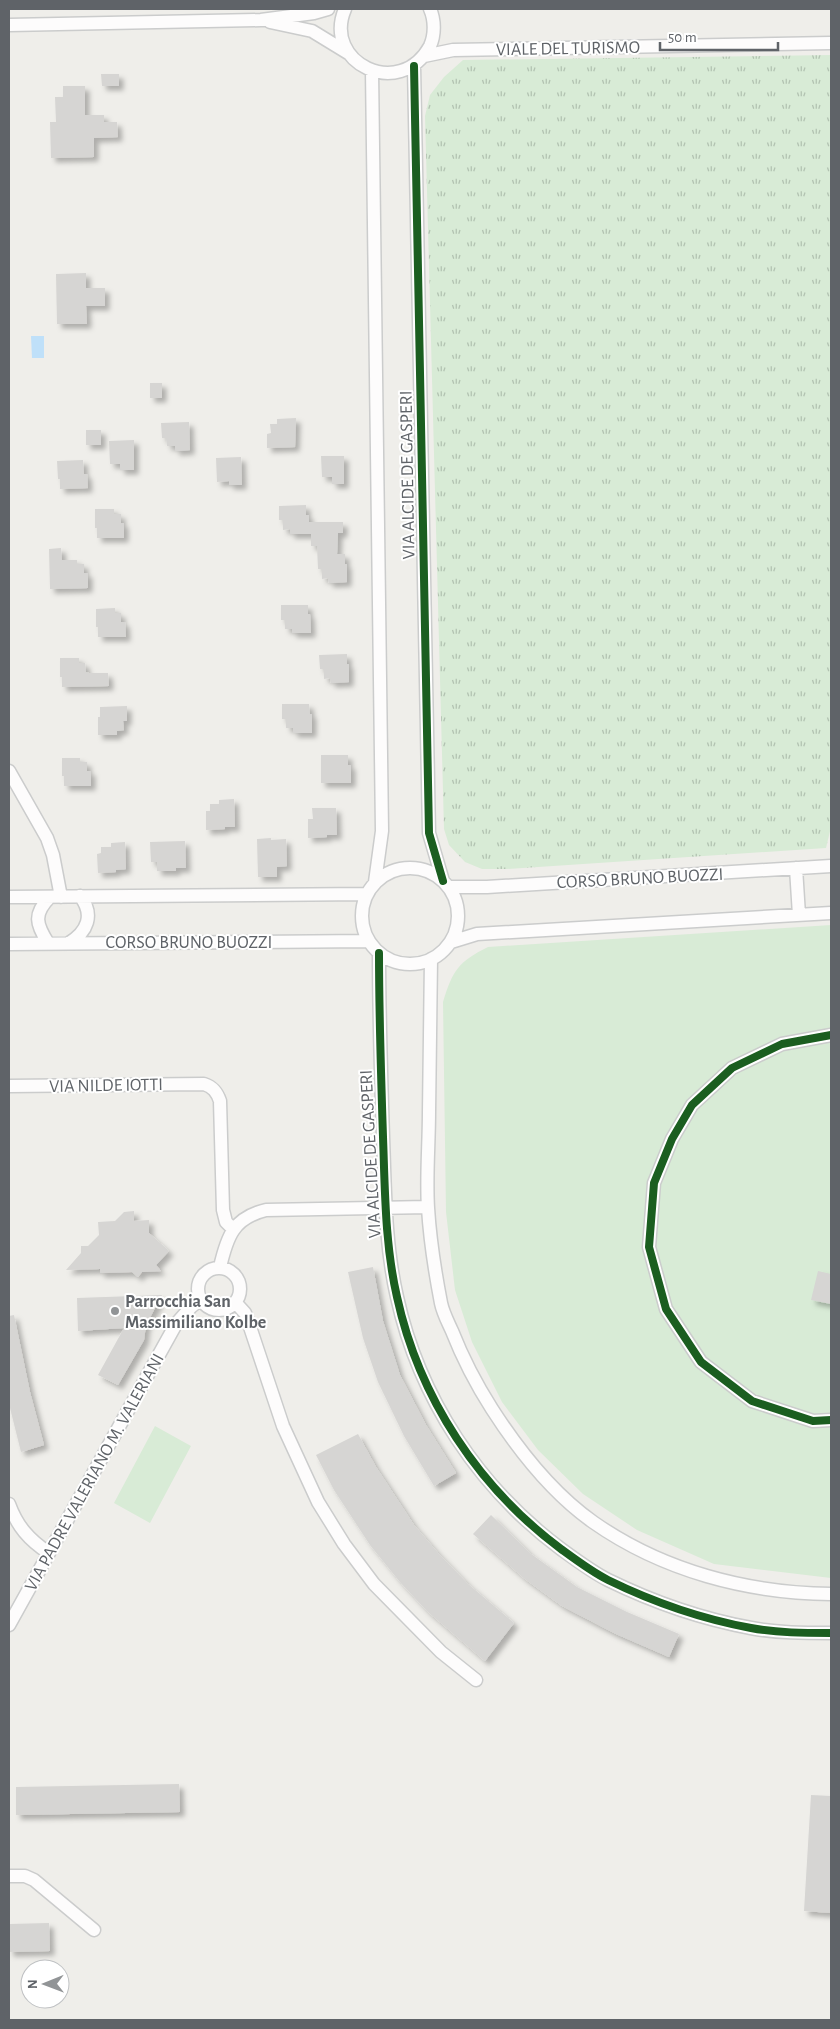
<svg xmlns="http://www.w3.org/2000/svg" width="840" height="2029" font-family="'Alegreya Sans',sans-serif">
	<defs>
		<pattern id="grass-tufts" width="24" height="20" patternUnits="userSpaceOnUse" patternTransform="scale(1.25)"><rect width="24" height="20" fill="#d8ebd6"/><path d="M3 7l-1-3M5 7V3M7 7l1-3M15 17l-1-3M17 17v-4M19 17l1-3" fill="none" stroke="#b2c2b1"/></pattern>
		<filter id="shadow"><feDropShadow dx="4.5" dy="4.5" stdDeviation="2.5" flood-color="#0004"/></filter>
	</defs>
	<rect width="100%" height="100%" fill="#efeeea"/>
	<path fill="url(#grass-tufts)" d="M 831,55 L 831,827 L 826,848 L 507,869 L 482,869 L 465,862 L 449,845 L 444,829 L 425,116 L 430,95 L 444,77 L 463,60 Z"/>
	<path fill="#d8ebd6" d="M 831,925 L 831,1578 L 714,1564 L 637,1530 L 583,1494 L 538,1450 L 502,1402 L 472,1342 L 455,1290 L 446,1212 L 443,1002 C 453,970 458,962 488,947 Z
		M 155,1426 L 191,1446 L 150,1523 L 114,1503 Z"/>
	<path fill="#bfe0f9" d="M 31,336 L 44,336 L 44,358 L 32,358 Z"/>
	<path fill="#d6d5d3" filter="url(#shadow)" d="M 101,74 L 119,74 L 119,86 L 102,86 Z
		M 63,86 L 85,86 L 85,115 L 104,115 L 104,122 L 117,122 L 118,137 L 94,138 L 94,157 L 51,158 L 50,122 L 56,122 L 55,97 L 63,97 Z
		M 86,273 L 86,288 L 105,288 L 105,306 L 86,306 L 87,324 L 57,324 L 56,274 Z
		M 150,383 L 162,383 L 162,398 L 150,398 Z
		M 296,418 L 295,447 L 267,448 L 267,434 L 271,433 L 270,424 L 277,424 L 277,419 Z
		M 189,422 L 190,450 L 175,451 L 175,446 L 167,446 L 166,438 L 162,438 L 161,423 Z
		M 86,430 L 101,430 L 101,445 L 86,445 Z
		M 134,440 L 134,470 L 120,470 L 120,464 L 110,464 L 109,441 Z
		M 321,456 L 344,456 L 344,484 L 332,484 L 332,477 L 322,477 Z
		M 241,457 L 242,485 L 229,485 L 229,481 L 217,482 L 216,458 Z
		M 83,460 L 84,474 L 87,474 L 88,488 L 60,489 L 60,479 L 58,479 L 57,461 Z
		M 306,505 L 306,515 L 309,515 L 309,522 L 343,522 L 343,533 L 338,533 L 337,554 L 345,554 L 345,564 L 347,564 L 347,582 L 329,583 L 328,578 L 322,579 L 322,569 L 318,569 L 317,546 L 311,546 L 311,534 L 290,534 L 290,529 L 283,530 L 283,520 L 279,520 L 279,506 Z
		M 95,509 L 114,509 L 114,514 L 121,514 L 121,523 L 124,523 L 124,538 L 97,538 L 97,528 L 95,528 Z
		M 61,548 L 62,560 L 77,560 L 77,564 L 84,564 L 84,573 L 88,573 L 88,588 L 50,589 L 49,549 Z
		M 281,605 L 308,605 L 308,614 L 310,614 L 311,633 L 292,633 L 292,629 L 285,629 L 285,620 L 281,620 Z
		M 115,608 L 115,613 L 121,613 L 121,622 L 125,622 L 126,637 L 98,637 L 98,627 L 96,627 L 96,609 Z
		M 347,654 L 347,664 L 349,664 L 349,682 L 331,683 L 330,678 L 324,679 L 324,669 L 320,669 L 319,655 Z
		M 60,658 L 79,658 L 79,663 L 85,663 L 86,672 L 89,673 L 108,673 L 109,686 L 62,687 L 62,677 L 60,677 Z
		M 282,704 L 309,704 L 310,714 L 312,714 L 312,733 L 293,733 L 293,728 L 286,728 L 286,719 L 282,719 Z
		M 127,706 L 127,721 L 123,721 L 124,730 L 117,731 L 117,735 L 98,735 L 98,717 L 100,717 L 100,707 Z
		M 321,755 L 348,755 L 348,765 L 351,765 L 351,783 L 321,783 Z
		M 62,758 L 80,758 L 80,762 L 87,762 L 87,771 L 91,771 L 91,786 L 64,786 L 64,776 L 62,776 Z
		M 234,799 L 235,827 L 225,827 L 225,829 L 206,830 L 206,811 L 210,811 L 210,804 L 219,804 L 219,800 Z
		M 312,808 L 336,808 L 337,835 L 327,835 L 327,837 L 308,838 L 308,819 L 313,819 Z
		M 271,838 L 271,840 L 286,839 L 287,866 L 277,867 L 277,877 L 258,877 L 257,839 Z
		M 185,841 L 186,868 L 176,868 L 176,871 L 157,871 L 157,862 L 151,862 L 150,842 Z
		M 125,842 L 126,869 L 116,870 L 116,872 L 98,873 L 97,854 L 101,853 L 101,847 L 111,847 L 111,843 Z
		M 134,1211 L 134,1221 L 149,1220 L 149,1233 L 169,1251 L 156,1265 L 161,1271 L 142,1272 L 138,1277 L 132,1272 L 100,1273 L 100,1269 L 66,1270 L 81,1253 L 81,1246 L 88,1246 L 99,1235 L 98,1222 L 115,1221 L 124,1212 Z
		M 373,1267 L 383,1321 L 400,1375 L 426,1425 L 456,1473 L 434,1486 L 404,1436 L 378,1382 L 363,1338 L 348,1272 Z
		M 818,1271 L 831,1274 L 831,1304 L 811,1300 Z
		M 162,1295 L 146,1325 L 144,1340 L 118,1385 L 98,1375 L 124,1328 L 78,1331 L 77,1298 Z
		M 14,1315 L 30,1392 L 44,1445 L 21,1452 L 9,1404 L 9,1316 Z
		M 358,1434 L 376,1467 L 414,1525 L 438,1553 L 468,1584 L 514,1623 L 485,1661 L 427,1611 L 400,1582 L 370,1545 L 334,1490 L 316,1455 Z
		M 491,1515 L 531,1554 L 577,1587 L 627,1612 L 679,1634 L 669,1657 L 616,1634 L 562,1606 L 525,1579 L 473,1534 Z
		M 179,1784 L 180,1812 L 16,1815 L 16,1787 Z
		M 811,1795 L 831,1796 L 831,1913 L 804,1911 Z
		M 49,1923 L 50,1951 L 9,1952 L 9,1924 Z"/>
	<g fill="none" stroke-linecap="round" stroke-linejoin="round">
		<g stroke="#cbcccc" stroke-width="15">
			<path id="street" d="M 345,9 C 322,63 400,101 430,46 C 435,35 435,20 430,9
				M 270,22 L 312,31 L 348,53
				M 9,25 L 261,20 L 314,13 L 328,9
				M 424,56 L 453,50 L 831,43
				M 414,66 L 429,833 L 443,881
				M 372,71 L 382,831 L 375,882
				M 9,771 L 47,838 L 53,855 L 61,897
				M362 916a48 48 0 1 1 96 0a48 48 0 1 1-96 0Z
				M 796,868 L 799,915
				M 449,887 L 487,887 L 831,866
				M 9,897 L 367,894
				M 451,942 L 477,934 L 831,913
				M 48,943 C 36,924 33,914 50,897
				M 69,943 C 87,932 95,915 80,896
				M 9,944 L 369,941
				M 379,953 C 379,1015 381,1076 383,1137 C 385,1191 385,1245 397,1297 C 419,1398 479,1488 561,1549 C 576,1560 592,1572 608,1580 C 653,1602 702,1619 751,1628 C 777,1633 805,1633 831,1633
				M 431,959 C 430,1010 430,1061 429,1112 C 429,1144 426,1176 428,1208 C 430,1240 435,1272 441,1303 C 443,1313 448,1322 452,1331 C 463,1359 476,1384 492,1409 C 519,1451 552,1493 593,1522 C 663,1571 747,1593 831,1594
				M 831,1035 L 782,1044 L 732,1068 L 692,1105 L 672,1139 L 654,1183 L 649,1247 L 666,1309 L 701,1362 L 752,1401 L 813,1421 L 831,1420
				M 9,1086 L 204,1084 C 213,1087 217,1092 220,1101 L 223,1210 L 226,1222 L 233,1229
				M 220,1267 C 227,1237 233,1218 266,1210 L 428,1207
				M198 1289a21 21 0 1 1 42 0a21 21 0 1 1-42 0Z
				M 235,1302 L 245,1313 L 249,1324 L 283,1426 L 318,1502 L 344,1544 L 374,1584 L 441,1652 L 476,1680
				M 9,1504 C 17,1526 29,1540 49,1553
				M 9,1625 L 176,1324 L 191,1307 L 201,1299
				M 9,1876 L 25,1876 L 34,1880 L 94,1930"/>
		</g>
		<use href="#street" stroke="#fdfcfc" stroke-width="12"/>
		<g stroke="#fff" stroke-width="11">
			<path id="cycleway" d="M 414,66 L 429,833 L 443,881
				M 379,953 C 379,1015 381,1076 383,1137 C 385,1191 385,1245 397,1297 C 419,1398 479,1488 561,1549 C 576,1560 592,1572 608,1580 C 653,1602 702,1619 751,1628 C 777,1633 805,1633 831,1633
				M 831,1035 L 782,1044 L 732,1068 L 692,1105 L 672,1139 L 654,1183 L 649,1247 L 666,1309 L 701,1362 L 752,1401 L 813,1421 L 831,1420"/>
		</g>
		<use href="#cycleway" stroke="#1b5e20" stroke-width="8"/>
	</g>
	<circle fill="#919496" stroke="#fff" stroke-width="2" cx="115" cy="1311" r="5"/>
	<g text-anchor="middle" stroke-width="4" stroke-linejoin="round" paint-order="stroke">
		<g font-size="18" fill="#5f6368" stroke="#fff">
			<text transform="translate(568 48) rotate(-1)" y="6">VIALE DEL TURISMO</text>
			<text transform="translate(407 475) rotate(-91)" y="6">VIA ALCIDE DE GASPERI</text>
			<text transform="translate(640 878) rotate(-3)" y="6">CORSO BRUNO BUOZZI</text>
			<text x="189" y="948">CORSO BRUNO BUOZZI</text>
			<text transform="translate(106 1085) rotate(-1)" y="6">VIA NILDE IOTTI</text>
			<text transform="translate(370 1154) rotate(-93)" y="6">VIA ALCIDE DE GASPERI</text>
			<text transform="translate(94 1472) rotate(-61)" y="6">VIA PADRE VALERIANO M. VALERIANI</text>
		</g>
		<g font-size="18" font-weight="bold" fill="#5f6368" stroke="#fff" text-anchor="start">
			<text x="125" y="1307">Parrocchia San<tspan x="125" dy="21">Massimiliano Kolbe</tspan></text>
		</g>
	</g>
	<rect width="840" height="2029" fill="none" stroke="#5f6368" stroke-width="20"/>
	<g transform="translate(45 1984) rotate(269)"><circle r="24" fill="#ffffff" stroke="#bfc1c3"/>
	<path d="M0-4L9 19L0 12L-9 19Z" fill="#919496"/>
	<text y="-8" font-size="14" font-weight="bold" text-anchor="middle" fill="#5f6368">N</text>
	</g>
	<path d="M660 42v8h118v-8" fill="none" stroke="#5f6368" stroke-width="2.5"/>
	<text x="668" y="42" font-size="15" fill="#5f6368" stroke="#ffffff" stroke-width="4" paint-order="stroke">50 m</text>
</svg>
